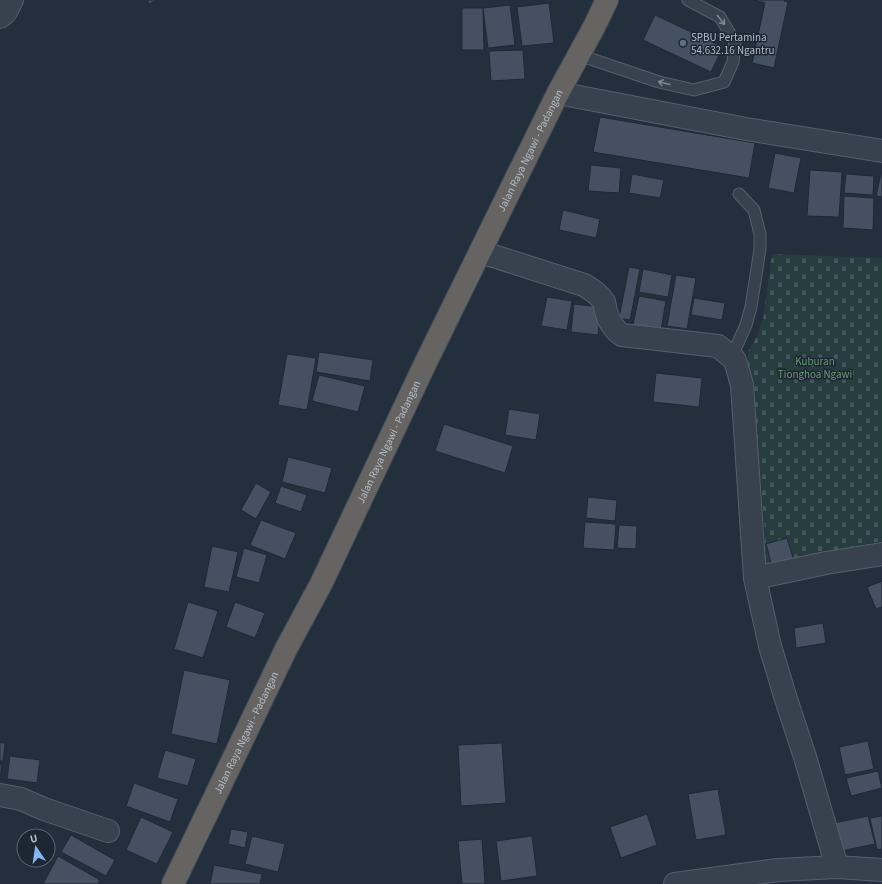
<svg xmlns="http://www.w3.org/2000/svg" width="882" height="884" font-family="'Source Sans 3',sans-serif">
	<defs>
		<pattern id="cemetery-stones" width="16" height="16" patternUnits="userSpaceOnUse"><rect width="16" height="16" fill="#263c3f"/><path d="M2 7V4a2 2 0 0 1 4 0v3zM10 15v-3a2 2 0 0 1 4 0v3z" fill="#435659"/></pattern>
	</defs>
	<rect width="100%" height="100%" fill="#242f3e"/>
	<path fill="url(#cemetery-stones)" d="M 772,254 L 882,258 L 882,541 L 861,545 L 765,568 L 765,532 L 753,392 L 748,371 L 748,352 L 757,336 L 763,319 Z"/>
	<path fill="#455162" stroke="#1f2835" d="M 147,0 L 157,0 L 149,4 Z
		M 754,0 L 785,0 L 784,1 L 788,2 L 774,68 L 752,63 L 765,3 Z
		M 549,3 L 554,43 L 522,46 L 517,7 Z
		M 510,5 L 515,45 L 488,48 L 483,8 Z
		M 462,8 L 483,8 L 484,50 L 462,50 Z
		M 655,15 L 723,47 L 711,72 L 643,40 Z
		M 523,50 L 525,79 L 491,81 L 489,51 Z
		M 600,117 L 755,143 L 749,178 L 593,152 Z
		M 775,153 L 801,158 L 794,193 L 768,188 Z
		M 591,165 L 621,168 L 619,193 L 588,191 Z
		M 810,170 L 842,172 L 839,217 L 807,216 Z
		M 881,173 L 882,173 L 882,197 L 876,196 Z
		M 632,174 L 664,180 L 660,198 L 629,193 Z
		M 846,174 L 874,176 L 873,195 L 844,193 Z
		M 844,196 L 874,198 L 873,230 L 843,228 Z
		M 563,210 L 600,219 L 596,238 L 559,230 Z
		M 629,267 L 640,269 L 630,320 L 619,318 Z
		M 643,269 L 672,275 L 668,297 L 639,292 Z
		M 676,275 L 696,278 L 687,329 L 667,326 Z
		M 639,296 L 666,301 L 661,330 L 633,325 Z
		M 547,297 L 572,301 L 567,330 L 541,326 Z
		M 694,298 L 725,303 L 722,320 L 691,315 Z
		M 574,304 L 601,307 L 598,335 L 571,332 Z
		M 319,352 L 373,360 L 370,381 L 316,372 Z
		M 287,354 L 316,358 L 307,410 L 278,405 Z
		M 656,373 L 702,378 L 699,407 L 653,402 Z
		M 319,375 L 365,386 L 358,412 L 312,401 Z
		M 509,409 L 540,414 L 536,440 L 505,435 Z
		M 444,424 L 513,446 L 505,473 L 435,451 Z
		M 288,457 L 332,468 L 325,493 L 282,482 Z
		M 256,483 L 271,492 L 256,519 L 241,510 Z
		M 281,486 L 307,495 L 301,512 L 275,503 Z
		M 588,497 L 617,500 L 615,521 L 586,518 Z
		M 261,520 L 296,533 L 285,559 L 250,545 Z
		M 585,522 L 616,524 L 614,550 L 583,548 Z
		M 619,525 L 637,526 L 636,549 L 617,548 Z
		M 787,538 L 795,564 L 773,570 L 766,544 Z
		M 212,546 L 238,552 L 229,592 L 204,587 Z
		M 244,548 L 267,555 L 259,583 L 236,577 Z
		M 882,581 L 882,607 L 876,609 L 867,587 Z
		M 188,602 L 218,611 L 203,658 L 174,649 Z
		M 235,602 L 265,613 L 255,638 L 226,627 Z
		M 823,623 L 826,643 L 796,648 L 794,628 Z
		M 184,670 L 230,680 L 217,744 L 171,734 Z
		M 868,741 L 874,769 L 845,775 L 839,747 Z
		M 0,743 L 5,743 L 3,761 L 0,761 Z
		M 502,743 L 506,803 L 461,806 L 458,745 Z
		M 165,750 L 196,759 L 188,786 L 157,778 Z
		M 10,756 L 40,760 L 37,783 L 7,779 Z
		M 0,764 L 2,764 L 1,775 L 0,775 Z
		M 878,771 L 882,788 L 851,796 L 846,778 Z
		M 134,783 L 178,799 L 170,822 L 126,806 Z
		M 718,789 L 726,835 L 696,840 L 688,794 Z
		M 647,814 L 657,845 L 621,858 L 610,827 Z
		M 868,816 L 875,844 L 841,851 L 834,823 Z
		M 882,816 L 882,849 L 877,850 L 870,818 Z
		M 141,817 L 173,832 L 157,864 L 126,850 Z
		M 231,829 L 248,832 L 245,848 L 228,844 Z
		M 71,835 L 115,860 L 106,876 L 61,852 Z
		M 252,836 L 285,844 L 278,872 L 245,864 Z
		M 532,836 L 537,876 L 501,881 L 496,841 Z
		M 482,839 L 485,884 L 462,884 L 458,841 Z
		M 58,856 L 100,880 L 98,884 L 43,884 Z
		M 214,865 L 262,874 L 260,884 L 210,884 Z"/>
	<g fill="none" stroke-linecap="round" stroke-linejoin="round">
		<g stroke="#565f6c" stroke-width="13">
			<path id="service" d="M 579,55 L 659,82 L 694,90 L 724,82 L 733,62 L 735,42 L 720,17 L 688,0
				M 732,356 L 746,325 L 751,307 L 760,249 L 760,234 L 754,210 L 739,194"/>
		</g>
		<g stroke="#565f6c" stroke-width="24">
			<path id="minor" d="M 0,17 L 6,12 L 12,0
				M 558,93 L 746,129 L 882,151
				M 481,252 L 584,285 C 592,290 599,294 604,302 C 605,305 605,308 606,311 C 608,320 614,330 622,335 L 718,346 L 735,360 L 742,385 L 755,578 L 770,646 L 785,696 L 805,757 L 837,867
				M 755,578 L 826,563 L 882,554
				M 0,795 L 21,799 L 44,809 L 108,831"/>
		</g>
		<g stroke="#565f6c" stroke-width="24">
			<path id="tertiary" d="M 675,884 L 778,870 L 837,867 L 882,870"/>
		</g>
		<g stroke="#434c59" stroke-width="24">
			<g id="trunk">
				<path id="s1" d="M 173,884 L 287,647 L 321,584 L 425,364 L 558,93 L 594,27 L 607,0"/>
			</g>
		</g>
		<use href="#service" stroke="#38414e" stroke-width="11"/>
		<use href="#minor" stroke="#38414e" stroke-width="22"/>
		<use href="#tertiary" stroke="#38414e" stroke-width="22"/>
		<use href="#trunk" stroke="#656462" stroke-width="22"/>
	</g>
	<defs><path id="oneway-shaft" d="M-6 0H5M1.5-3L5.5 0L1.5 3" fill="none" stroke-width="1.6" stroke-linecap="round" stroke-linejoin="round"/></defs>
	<g stroke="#7c8592">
		<use href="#oneway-shaft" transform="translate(721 20) rotate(51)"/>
		<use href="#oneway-shaft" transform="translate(664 83) rotate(-166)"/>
	</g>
	<circle fill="#5c6f8a" stroke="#1d2633" stroke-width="1.5" cx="683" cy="43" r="4"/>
	<g text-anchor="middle" stroke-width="3" stroke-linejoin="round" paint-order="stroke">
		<g font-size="11" fill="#b4bcc9" stroke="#1d2633" text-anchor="start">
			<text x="691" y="41">SPBU Pertamina<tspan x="691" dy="13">54.632.16 Ngantru</tspan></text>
		</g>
		<g font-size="11" fill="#b4bcc9" stroke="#1d2633">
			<text dy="4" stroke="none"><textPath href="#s1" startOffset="816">Jalan Raya Ngawi - Padangan</textPath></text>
			<text dy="4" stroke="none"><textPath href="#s1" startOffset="492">Jalan Raya Ngawi - Padangan</textPath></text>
			<text dy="4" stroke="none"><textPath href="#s1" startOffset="168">Jalan Raya Ngawi - Padangan</textPath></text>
		</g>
		<g font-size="11" fill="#6b9a76" stroke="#1d2633">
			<text x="815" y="365">Kuburan<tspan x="815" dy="13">Tionghoa Ngawi</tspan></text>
		</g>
	</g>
	<g transform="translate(36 848) rotate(347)"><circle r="19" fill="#1d2633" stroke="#59626f"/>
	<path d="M0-3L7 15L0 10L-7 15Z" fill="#8ab4f8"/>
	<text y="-6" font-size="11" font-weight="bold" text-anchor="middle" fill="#b4bcc9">U</text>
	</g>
</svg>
